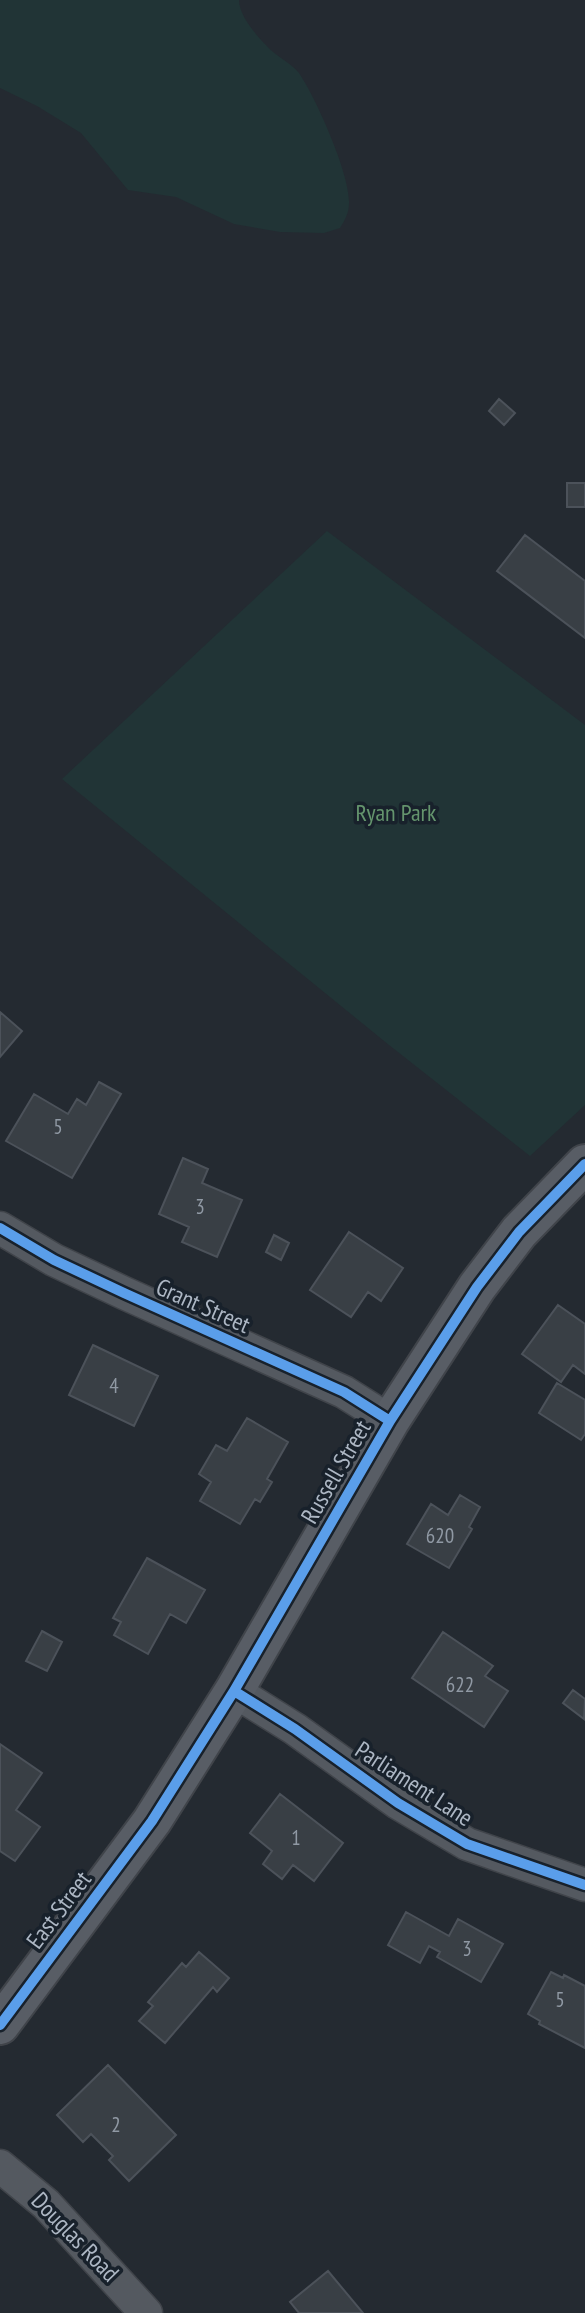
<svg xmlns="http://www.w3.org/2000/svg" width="585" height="2313" font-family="'PT Sans Narrow',sans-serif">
	<rect width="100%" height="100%" fill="#242a31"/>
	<path fill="#213436" d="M 0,0 L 239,0 C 239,15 255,34 266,45 C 275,56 290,62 299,73 C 316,98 350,174 349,203 C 349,213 345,220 340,228 L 324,233 L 280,232 L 234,224 L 176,197 L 128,190 L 81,133 L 37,106 L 0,88 Z
		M 327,531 L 585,725 L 585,1105 L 530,1156 L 389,1045 L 62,779 Z"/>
	<path fill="#393f45" stroke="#4c525a" stroke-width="2" d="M 499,399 L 515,413 L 504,425 L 489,411 Z
		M 567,483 L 585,483 L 585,507 L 567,507 Z
		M 525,535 L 585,581 L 585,638 L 497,571 Z
		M 0,1012 L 22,1031 L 0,1057 Z
		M 99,1082 L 121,1094 L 72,1178 L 6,1141 L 34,1094 L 68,1114 L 77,1099 L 86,1105 Z
		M 183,1158 L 208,1169 L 202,1183 L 242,1200 L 217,1257 L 182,1242 L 189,1227 L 159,1214 Z
		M 349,1232 L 403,1268 L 381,1301 L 368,1292 L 351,1317 L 310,1290 Z
		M 274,1235 L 289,1243 L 281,1260 L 266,1252 Z
		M 558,1305 L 585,1324 L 585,1374 L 573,1365 L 561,1382 L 522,1354 Z
		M 93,1345 L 158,1376 L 134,1426 L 69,1395 Z
		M 557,1383 L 585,1400 L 585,1434 L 581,1440 L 539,1413 Z
		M 247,1418 L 288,1442 L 267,1479 L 272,1482 L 260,1502 L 255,1499 L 240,1524 L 200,1501 L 211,1482 L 199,1474 L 216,1445 L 227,1451 Z
		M 460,1495 L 480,1507 L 469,1527 L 472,1529 L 449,1568 L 407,1544 L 431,1504 L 448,1515 Z
		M 147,1558 L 205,1590 L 186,1623 L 170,1614 L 148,1654 L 114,1635 L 121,1622 L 113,1618 Z
		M 42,1631 L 62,1642 L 47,1671 L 26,1661 Z
		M 443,1632 L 493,1666 L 485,1676 L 508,1691 L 484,1727 L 412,1678 Z
		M 573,1690 L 585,1699 L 584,1719 L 563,1703 Z
		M 0,1744 L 42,1773 L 16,1810 L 40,1827 L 15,1861 L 0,1851 Z
		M 280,1794 L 343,1843 L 314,1881 L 293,1865 L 282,1879 L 263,1864 L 272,1851 L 250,1833 Z
		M 406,1912 L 449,1936 L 458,1919 L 503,1944 L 481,1982 L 437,1957 L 440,1952 L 429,1946 L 420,1963 L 388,1945 Z
		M 199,1952 L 229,1978 L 217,1992 L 213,1987 L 165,2043 L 139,2021 L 153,2006 L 148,2002 L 182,1963 L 186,1967 Z
		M 551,1972 L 563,1978 L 564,1975 L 585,1986 L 585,2048 L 539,2024 L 540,2021 L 528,2014 Z
		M 108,2065 L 176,2135 L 129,2181 L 109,2160 L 113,2156 L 91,2134 L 83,2142 L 57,2115 Z
		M 328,2271 L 363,2313 L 299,2313 L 290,2302 Z"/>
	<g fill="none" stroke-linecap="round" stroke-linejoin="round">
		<g stroke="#40444a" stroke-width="35">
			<path id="street" d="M 0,1228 L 54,1260 L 124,1293 L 344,1392 L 390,1421
				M 234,1691 L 295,1729 L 398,1803 L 467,1844 L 585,1885
				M 0,2166 L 46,2204 L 146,2313"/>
		</g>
		<g stroke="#40444a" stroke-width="42">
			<path id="secondary" d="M 0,2025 L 152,1821 L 234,1691 L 390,1421 L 477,1287 L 519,1232 L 585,1164"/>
		</g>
		<use href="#street" stroke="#545960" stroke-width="32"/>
		<use href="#secondary" stroke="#585d65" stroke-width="38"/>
		<g stroke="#18212b" stroke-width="15">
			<path id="cycleway" d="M 0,1228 L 54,1260 L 124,1293 L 344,1392 L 390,1421
				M 234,1691 L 295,1729 L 398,1803 L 467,1844 L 585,1885
				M 0,2025 L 152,1821 L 234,1691 L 390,1421 L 477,1287 L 519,1232 L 585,1164"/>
		</g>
		<use href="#cycleway" stroke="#5a9eea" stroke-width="10"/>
	</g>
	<g text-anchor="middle" stroke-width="7" stroke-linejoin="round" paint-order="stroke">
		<g font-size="21" fill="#9099a4">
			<text x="58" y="1134">5</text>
			<text x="200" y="1214">3</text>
			<text x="114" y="1393">4</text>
			<text x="440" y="1543">620</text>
			<text x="460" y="1692">622</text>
			<text x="296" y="1845">1</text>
			<text x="467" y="1956">3</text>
			<text x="560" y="2007">5</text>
			<text x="116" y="2132">2</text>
		</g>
		<g font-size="24" fill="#64946d" stroke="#18212b">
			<text x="396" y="821">Ryan Park</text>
		</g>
		<g font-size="24" fill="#adb7c4" stroke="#18212b">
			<text transform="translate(203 1306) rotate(24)" y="8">Grant Street</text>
			<text transform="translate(336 1472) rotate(-60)" y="8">Russell Street</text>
			<text transform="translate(414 1784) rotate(33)" y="8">Parliament Lane</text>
			<text transform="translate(59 1910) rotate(-53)" y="8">East Street</text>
			<text transform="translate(75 2237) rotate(46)" y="8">Douglas Road</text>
		</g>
	</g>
</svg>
